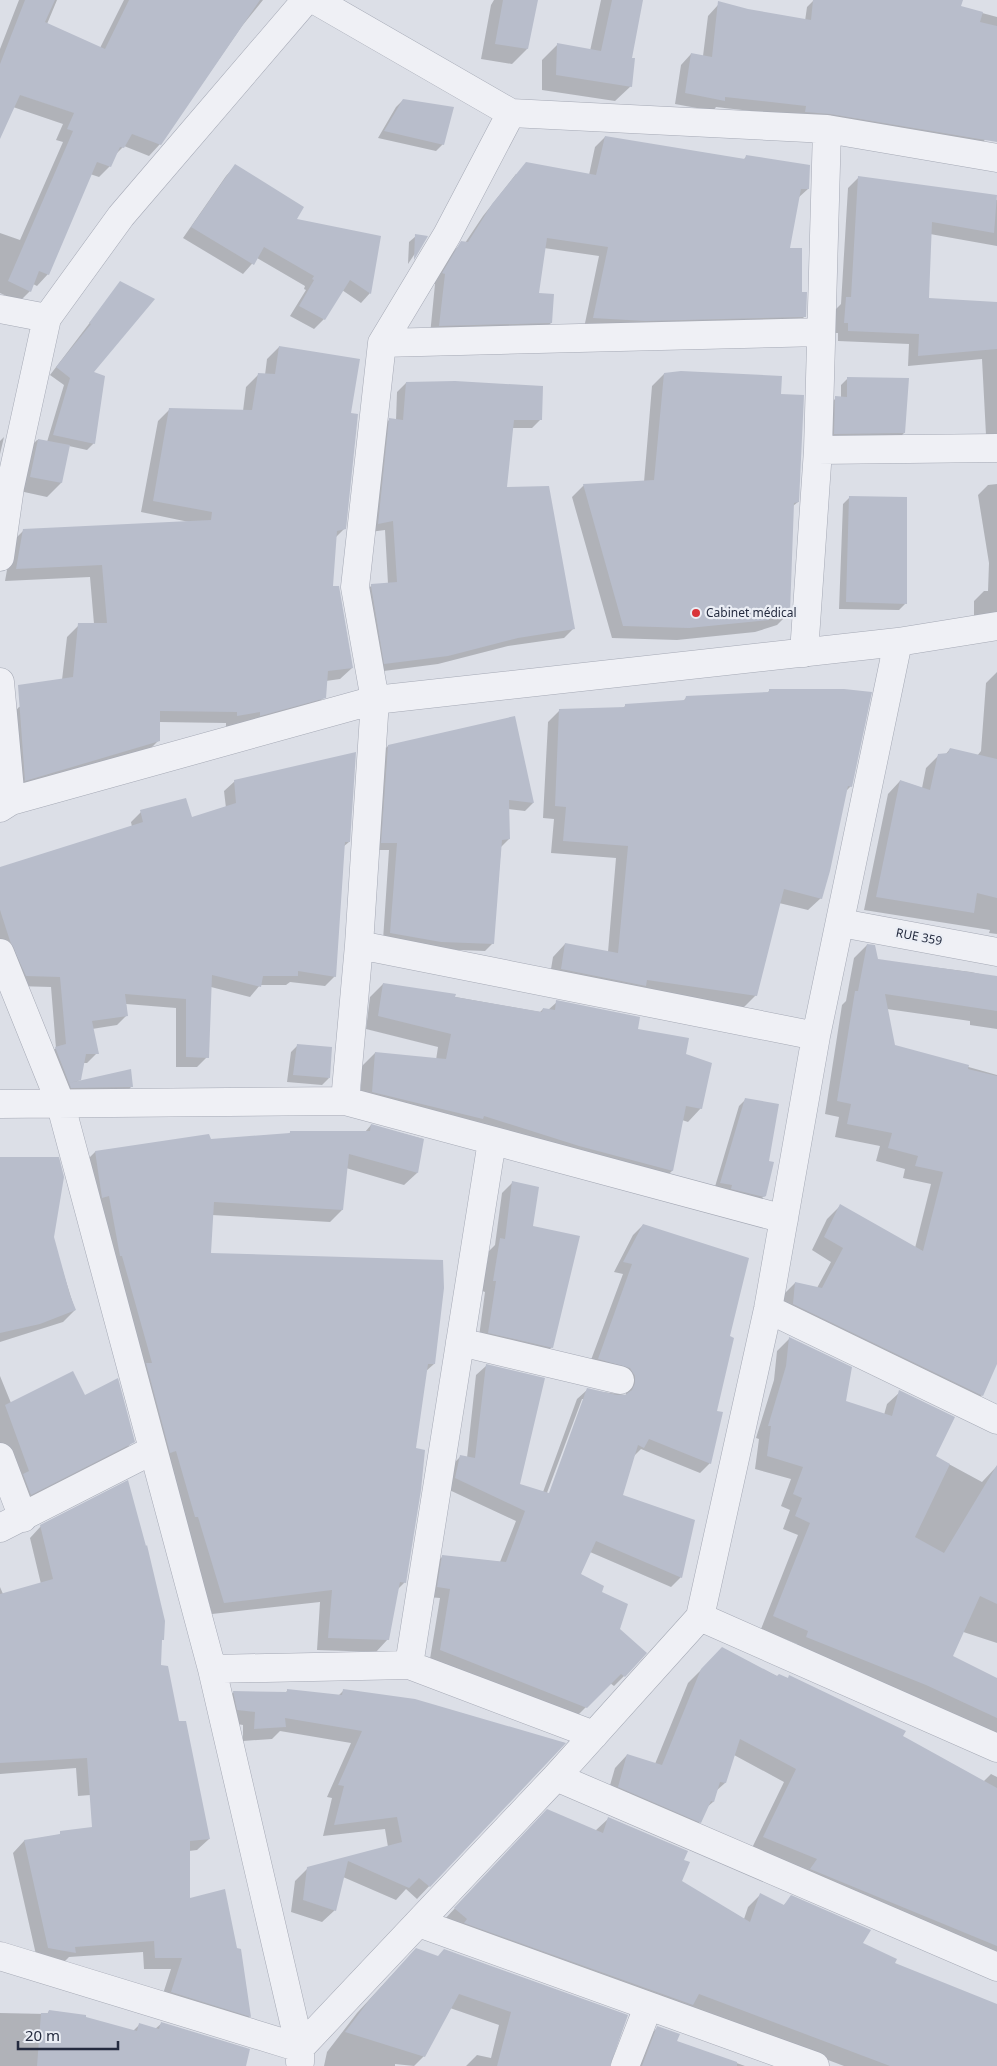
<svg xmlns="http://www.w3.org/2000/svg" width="997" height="2066" font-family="'Noto Sans',sans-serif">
	<rect width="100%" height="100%" fill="#dcdfe7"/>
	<path fill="#0003" fill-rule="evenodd" d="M 19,0 L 57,0 L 47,24 L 100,48 L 124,0 L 263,0 L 242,26 L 160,144 L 149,156 L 124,146 L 115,155 L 110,166 L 99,177 L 90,174 L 48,274 L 37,286 L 33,284 L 30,291 L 19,302 L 0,293 L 0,233 L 20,240 L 63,142 L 56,140 L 63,124 L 13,107 L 0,128 L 0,49 Z
		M 494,0 L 537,0 L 527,49 L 512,64 L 481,59 L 491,5 Z
		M 601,0 L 642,0 L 630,59 L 631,86 L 615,101 L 542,90 L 542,60 L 557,45 L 590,51 Z
		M 814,0 L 962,0 L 960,7 L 997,17 L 997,89 L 986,139 L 975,149 L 796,116 L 716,107 L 713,111 L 675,104 L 681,65 L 691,54 L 703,56 L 708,16 L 718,5 L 805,21 L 807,7 Z
		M 403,100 L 443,144 L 436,151 L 378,138 L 396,107 Z
		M 605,137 L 743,160 L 746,157 L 808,189 L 798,198 L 788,249 L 805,316 L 795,326 L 584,328 L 599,256 L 544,248 L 537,295 L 551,323 L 541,333 L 430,335 L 435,284 L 433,283 L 452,253 L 462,242 L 465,243 L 483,216 L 516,174 L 589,175 L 595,147 Z
		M 235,166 L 370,293 L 361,303 L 342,290 L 324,319 L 314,329 L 290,316 L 306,290 L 304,289 L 305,286 L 257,258 L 243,274 L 183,238 L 226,176 Z
		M 859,177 L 997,200 L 997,246 L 930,234 L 928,300 L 997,303 L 997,436 L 986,435 L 982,359 L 908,366 L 909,344 L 838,341 L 838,333 L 834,333 L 836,309 L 841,304 L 848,188 Z
		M 416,236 L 426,237 L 408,264 L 409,242 Z
		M 120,283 L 92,373 L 94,443 L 87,450 L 69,446 L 61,483 L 47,497 L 15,490 L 23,454 L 37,440 L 47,442 L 64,385 L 50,375 Z
		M 279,347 L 350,414 L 344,529 L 335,538 L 332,587 L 352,668 L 340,679 L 326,681 L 324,697 L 312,709 L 226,727 L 226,723 L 159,722 L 158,741 L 146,753 L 13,792 L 8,719 L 19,707 L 36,704 L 62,680 L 67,637 L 79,625 L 94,624 L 90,577 L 5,581 L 12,542 L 24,530 L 189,522 L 141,512 L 158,421 L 170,409 L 243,411 L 246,387 L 258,375 L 265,375 L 267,359 Z
		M 664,374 L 780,395 L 798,502 L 793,506 L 789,613 L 777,625 L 755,632 L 677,640 L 612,638 L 572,497 L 584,485 L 644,482 L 652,386 Z
		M 848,378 L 904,433 L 897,440 L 828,440 L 829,405 L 836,398 L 841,398 L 841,385 Z
		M 406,383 L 541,419 L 532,428 L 512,428 L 506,488 L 573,629 L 564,638 L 508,646 L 438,664 L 376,672 L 363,594 L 372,585 L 388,584 L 385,530 L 370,532 L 381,428 L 390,419 L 396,420 L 397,392 Z
		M 4,437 L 0,454 L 0,441 Z
		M 997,484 L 997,626 L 974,622 L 974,601 L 984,591 L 988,591 L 989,563 L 978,495 L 988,485 Z
		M 850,497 L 906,603 L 899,610 L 839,609 L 843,504 Z
		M 997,672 L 997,934 L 989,933 L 990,930 L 864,910 L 888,794 L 900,781 L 922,788 L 926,768 L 939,755 L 945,755 L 950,749 L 977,756 L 981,751 L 986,683 Z
		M 770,690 L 851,786 L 845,792 L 821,898 L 808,910 L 779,903 L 756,995 L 743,1008 L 549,981 L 553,957 L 565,944 L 608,952 L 616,858 L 551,853 L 554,819 L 543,818 L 548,722 L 560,710 L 623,708 L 626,705 L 683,701 L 686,698 L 766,694 Z
		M 514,717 L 533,803 L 525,811 L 508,809 L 509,839 L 501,847 L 493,943 L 485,951 L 432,949 L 383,940 L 389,850 L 374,850 L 380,754 L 388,746 Z
		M 235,781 L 349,842 L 343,847 L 335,976 L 325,986 L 290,982 L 286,985 L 260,985 L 250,997 L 211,987 L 207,1057 L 197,1067 L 176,1067 L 176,1008 L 126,1004 L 127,1015 L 117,1025 L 92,1029 L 97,1053 L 87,1063 L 83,1063 L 80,1079 L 76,1083 L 131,1087 L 125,1094 L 64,1094 L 45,1058 L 56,1048 L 51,987 L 16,986 L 0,950 L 0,869 L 132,827 L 131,822 L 141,812 L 191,818 L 226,808 L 224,791 Z
		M 867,945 L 877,960 L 971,972 L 997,978 L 997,1029 L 970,1025 L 970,1021 L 887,1009 L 894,1046 L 997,1075 L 997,1358 L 982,1395 L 969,1408 L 780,1316 L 782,1296 L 795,1283 L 817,1288 L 831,1262 L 812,1250 L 827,1219 L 840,1206 L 915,1248 L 931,1184 L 903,1178 L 905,1169 L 876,1161 L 880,1146 L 835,1137 L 839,1117 L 825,1114 L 842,1005 L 846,1001 L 854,958 Z
		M 383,984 L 540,1012 L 543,1009 L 548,1010 L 557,1002 L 637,1030 L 685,1054 L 701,1108 L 688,1122 L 682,1120 L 672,1171 L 658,1184 L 360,1105 L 362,1066 L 375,1053 L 436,1060 L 438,1047 L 366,1029 L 370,997 Z
		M 298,1045 L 329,1078 L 322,1085 L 287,1082 L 291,1052 Z
		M 746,1099 L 768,1162 L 765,1195 L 758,1202 L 714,1190 L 739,1106 Z
		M 371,1125 L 423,1139 L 417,1173 L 404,1185 L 346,1168 L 342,1210 L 330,1222 L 212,1215 L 210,1255 L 434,1364 L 425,1372 L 415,1449 L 405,1582 L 397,1590 L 388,1639 L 376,1652 L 317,1650 L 320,1602 L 212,1614 L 83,1164 L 95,1152 L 288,1134 L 291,1132 L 365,1132 Z
		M 0,1159 L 52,1237 L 75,1310 L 63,1322 L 0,1342 Z
		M 513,1182 L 531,1227 L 552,1347 L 540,1358 L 478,1344 L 485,1292 L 482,1291 L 489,1251 L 495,1245 L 502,1193 Z
		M 643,1225 L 728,1337 L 715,1412 L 710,1463 L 700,1473 L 641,1449 L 633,1457 L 621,1496 L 681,1577 L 671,1587 L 590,1552 L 579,1574 L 600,1592 L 618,1629 L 624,1676 L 614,1686 L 610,1683 L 576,1717 L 430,1659 L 440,1598 L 428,1597 L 433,1566 L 443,1556 L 500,1562 L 516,1521 L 445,1488 L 450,1467 L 460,1457 L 467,1458 L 476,1375 L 486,1366 L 518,1485 L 543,1492 L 577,1399 L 587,1390 L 626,1395 L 625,1385 L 588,1368 L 623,1274 L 614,1272 L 633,1235 ZM 582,1399 L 584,1399 L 548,1499 L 545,1498 Z
		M 790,1338 L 844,1402 L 884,1415 L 887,1404 L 900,1392 L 934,1456 L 982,1482 L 997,1466 L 997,1643 L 850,1595 L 846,1604 L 997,1679 L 997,1737 L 794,1650 L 797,1644 L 761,1629 L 798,1535 L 783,1529 L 790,1510 L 781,1506 L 791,1479 L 755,1469 L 759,1439 L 756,1438 L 774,1380 L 777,1351 Z
		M 0,1376 L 11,1403 L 84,1397 L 133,1441 L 121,1454 L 19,1506 L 0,1460 Z
		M 41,1526 L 160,1641 L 160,1666 L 178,1723 L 209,1839 L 197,1850 L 189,1851 L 188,1900 L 250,2016 L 239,2028 L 160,2003 L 171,1969 L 144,1969 L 143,1952 L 69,1957 L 63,1963 L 37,1959 L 13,1853 L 24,1841 L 154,1818 L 151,1790 L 78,1796 L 76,1768 L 0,1774 L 0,1587 L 3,1594 L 41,1584 L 30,1538 Z
		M 722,1649 L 901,1737 L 983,1782 L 991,1774 L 997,1777 L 997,1966 L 751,1850 L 784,1782 L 734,1755 L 725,1783 L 716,1791 L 713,1802 L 706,1808 L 700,1822 L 687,1835 L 606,1799 L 615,1768 L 627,1755 L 655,1764 L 688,1683 Z
		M 288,1690 L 338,1696 L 343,1691 L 564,1743 L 417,1899 L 406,1889 L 396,1900 L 343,1877 L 335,1910 L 322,1922 L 291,1912 L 295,1881 L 308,1868 L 388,1847 L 385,1829 L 323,1836 L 332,1798 L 327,1797 L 351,1743 L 280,1731 L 272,1739 L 243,1741 L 243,1725 L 225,1722 L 221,1704 L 234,1692 L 285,1693 Z
		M 609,1818 L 682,1861 L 681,1882 L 744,1919 L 748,1907 L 760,1895 L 783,1906 L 792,1897 L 894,1964 L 997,2008 L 997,2066 L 844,2066 L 689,2008 L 442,1922 L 535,1823 L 595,1831 Z
		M 416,1949 L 609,2066 L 466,2066 L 477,2055 L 491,2058 L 499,2025 L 450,2008 L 424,2056 L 414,2066 L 395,2064 L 395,2066 L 324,2066 L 327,2052 L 357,2013 Z
		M 49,2011 L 133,2031 L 140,2024 L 155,2029 L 162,2023 L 245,2066 L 0,2066 L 0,2013 L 47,2014 Z
		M 658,2027 L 675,2041 L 745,2066 L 635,2066 L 645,2040 Z"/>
	<path fill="#b8bdcb" d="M 25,0 L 55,0 L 45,22 L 105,49 L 129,0 L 260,0 L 161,145 L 132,134 L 124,148 L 120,147 L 111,167 L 97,162 L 49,275 L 39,271 L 31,292 L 8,281 L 73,131 L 67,129 L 74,113 L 20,95 L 0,139 L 0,64 Z
		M 503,0 L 538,0 L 528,49 L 495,44 Z
		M 612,0 L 643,0 L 632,58 L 635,58 L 632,87 L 556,75 L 557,43 L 601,51 Z
		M 813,0 L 963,0 L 961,6 L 983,12 L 980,22 L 997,26 L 997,142 L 830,114 L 805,112 L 806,106 L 725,97 L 725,101 L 685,93 L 691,53 L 712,57 L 718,1 L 748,9 L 811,20 Z
		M 403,99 L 454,107 L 444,145 L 384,131 Z
		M 605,136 L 745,159 L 746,155 L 810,165 L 809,189 L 801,189 L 790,248 L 802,248 L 802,292 L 807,292 L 806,317 L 645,321 L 593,318 L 608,247 L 547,238 L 539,293 L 554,294 L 552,323 L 439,326 L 445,274 L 442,273 L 461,241 L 468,242 L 492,204 L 526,162 L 596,175 Z
		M 235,164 L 304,207 L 297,219 L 381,236 L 371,294 L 350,280 L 325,320 L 299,306 L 314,280 L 312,279 L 314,276 L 264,247 L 254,265 L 191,227 Z
		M 858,176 L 997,195 L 994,233 L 932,222 L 929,298 L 997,302 L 997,349 L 918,356 L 919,334 L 848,331 L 848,323 L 844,323 L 846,297 L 851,297 Z
		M 415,234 L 428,236 L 414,260 Z
		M 120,281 L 155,299 L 94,372 L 105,376 L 95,444 L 53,435 L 70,378 L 56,367 L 91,324 L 89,323 Z
		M 279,346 L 360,359 L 351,413 L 358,414 L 346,529 L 337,531 L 333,586 L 339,586 L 353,668 L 328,671 L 326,698 L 260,716 L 260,712 L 237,716 L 237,712 L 160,711 L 160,741 L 25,781 L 18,685 L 73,677 L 78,623 L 107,623 L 102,565 L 16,569 L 23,529 L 211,520 L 212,512 L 153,501 L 169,408 L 252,410 L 258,373 L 275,374 Z
		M 681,371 L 782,376 L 781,394 L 804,395 L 799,502 L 794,503 L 790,613 L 768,618 L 769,620 L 689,628 L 623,626 L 583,484 L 654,480 L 664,373 Z
		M 847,377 L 909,378 L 905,433 L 834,434 L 835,396 L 847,397 Z
		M 455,381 L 543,386 L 542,420 L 514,420 L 507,487 L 549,486 L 575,629 L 518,638 L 448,656 L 384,664 L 371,586 L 371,584 L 397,582 L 393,521 L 378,524 L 389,418 L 403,420 L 406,382 Z
		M 38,439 L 70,445 L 62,483 L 30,477 Z
		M 849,496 L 907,497 L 907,604 L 846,602 Z
		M 769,689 L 844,689 L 872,692 L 852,787 L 848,786 L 830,871 L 822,899 L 784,889 L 757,996 L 647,980 L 646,986 L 561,969 L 565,943 L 618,953 L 628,846 L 563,841 L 566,807 L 555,806 L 559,709 L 625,707 L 625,704 L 685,700 L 686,696 L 769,692 Z
		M 515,716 L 534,803 L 509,800 L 510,839 L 502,840 L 494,944 L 441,942 L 390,933 L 397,843 L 381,843 L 388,745 Z
		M 950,748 L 997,759 L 997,898 L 977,893 L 974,913 L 876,897 L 900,780 L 930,790 L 938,754 L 948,753 Z
		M 356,752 L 350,842 L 345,842 L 336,977 L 298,971 L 298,976 L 263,976 L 261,987 L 212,975 L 209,1058 L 186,1057 L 186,999 L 125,994 L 128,1016 L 92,1021 L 99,1054 L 86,1054 L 81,1080 L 69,1083 L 55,1047 L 66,1044 L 60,977 L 26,976 L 10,941 L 0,910 L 0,867 L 143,822 L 140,810 L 186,798 L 192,817 L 236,803 L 234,780 Z
		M 867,944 L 875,945 L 878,959 L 997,976 L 997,1011 L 885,994 L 895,1045 L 969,1065 L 968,1069 L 997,1076 L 997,1364 L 983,1396 L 793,1304 L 795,1282 L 822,1288 L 843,1248 L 824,1237 L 840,1204 L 923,1251 L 943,1172 L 915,1166 L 918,1156 L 888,1148 L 892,1133 L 847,1124 L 851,1104 L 837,1101 L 855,991 L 858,991 Z
		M 383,983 L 456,994 L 455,997 L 542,1012 L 543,1008 L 555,1010 L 556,1000 L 640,1017 L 638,1029 L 689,1038 L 686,1054 L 712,1063 L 702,1109 L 686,1106 L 673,1171 L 579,1146 L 484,1116 L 483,1119 L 372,1092 L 375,1052 L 446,1059 L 451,1034 L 378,1016 Z
		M 297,1044 L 332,1047 L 330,1078 L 293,1075 Z
		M 131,1069 L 133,1087 L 71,1088 L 69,1083 Z
		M 745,1098 L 779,1104 L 769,1161 L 774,1162 L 766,1196 L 764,1197 L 731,1189 L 732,1185 L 720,1183 Z
		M 371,1124 L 424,1139 L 418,1173 L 349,1154 L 343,1210 L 214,1202 L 211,1253 L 443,1260 L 444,1288 L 435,1364 L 428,1364 L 416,1448 L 425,1450 L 421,1490 L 406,1583 L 400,1582 L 389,1640 L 328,1638 L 332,1590 L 224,1603 L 198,1517 L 195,1517 L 176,1451 L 170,1453 L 146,1363 L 152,1363 L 122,1256 L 120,1256 L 109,1196 L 102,1198 L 95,1151 L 209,1134 L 211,1139 L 290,1133 L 290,1131 L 370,1131 Z
		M 0,1157 L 59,1157 L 64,1177 L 54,1237 L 70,1295 L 76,1310 L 40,1324 L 0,1333 Z
		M 512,1181 L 539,1187 L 533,1226 L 580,1236 L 553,1348 L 488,1333 L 496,1281 L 493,1281 L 500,1238 L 505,1239 Z
		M 643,1224 L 749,1258 L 730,1336 L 734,1338 L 717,1411 L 723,1412 L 711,1464 L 649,1439 L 644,1448 L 638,1445 L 623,1495 L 695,1520 L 682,1578 L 596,1541 L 581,1574 L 604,1586 L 602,1592 L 628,1604 L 620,1629 L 647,1653 L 625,1677 L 621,1674 L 587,1708 L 440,1650 L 450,1589 L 437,1587 L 442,1555 L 506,1562 L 525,1511 L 455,1478 L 460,1455 L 475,1458 L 486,1364 L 545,1378 L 520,1484 L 549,1493 L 587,1388 L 617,1395 L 625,1395 L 632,1390 L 635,1383 L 635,1376 L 630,1368 L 598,1359 L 632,1264 L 623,1262 Z
		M 789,1337 L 852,1367 L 846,1401 L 892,1416 L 899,1390 L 955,1417 L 936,1456 L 950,1464 L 915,1537 L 944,1553 L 997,1465 L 997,1604 L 980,1596 L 953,1656 L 997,1678 L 997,1718 L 926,1685 L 806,1637 L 808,1631 L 773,1616 L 810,1523 L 795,1516 L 802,1498 L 793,1494 L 803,1467 L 767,1456 L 771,1426 L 768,1426 L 786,1366 Z
		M 73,1371 L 85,1395 L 118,1378 L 135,1442 L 31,1495 L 23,1474 L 29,1471 L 5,1405 Z
		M 128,1480 L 146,1546 L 147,1545 L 165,1621 L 164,1640 L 162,1640 L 161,1665 L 168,1666 L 179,1721 L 186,1721 L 210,1839 L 190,1841 L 190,1898 L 225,1889 L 237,1948 L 241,1949 L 251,2017 L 171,1992 L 182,1958 L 155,1958 L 154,1941 L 75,1947 L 76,1953 L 48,1948 L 24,1840 L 60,1834 L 60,1831 L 92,1827 L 87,1758 L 0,1763 L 0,1594 L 53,1579 L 40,1525 Z
		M 722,1647 L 777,1676 L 779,1674 L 788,1678 L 789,1675 L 906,1731 L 903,1736 L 997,1788 L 997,1946 L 810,1869 L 817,1859 L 763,1837 L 796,1769 L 740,1739 L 726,1783 L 720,1782 L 714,1802 L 711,1801 L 701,1823 L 618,1787 L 627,1754 L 662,1765 L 701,1669 Z
		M 287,1689 L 342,1695 L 343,1689 L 415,1699 L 566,1743 L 430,1887 L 419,1878 L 409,1888 L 348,1861 L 336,1911 L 303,1900 L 307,1867 L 402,1842 L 397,1817 L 334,1825 L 344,1786 L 338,1785 L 362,1731 L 285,1718 L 286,1727 L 254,1729 L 255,1712 L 237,1710 L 233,1691 L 287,1692 Z
		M 547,1809 L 603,1833 L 608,1817 L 688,1851 L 684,1860 L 690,1862 L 682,1881 L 750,1922 L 760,1893 L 784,1905 L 791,1895 L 871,1930 L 863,1943 L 897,1959 L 895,1963 L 997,2004 L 997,2066 L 890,2066 L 699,1994 L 693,2005 L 464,1923 L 467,1919 L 454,1908 Z
		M 416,1948 L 438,1956 L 444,1949 L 628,2015 L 610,2066 L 497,2066 L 511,2012 L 459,1994 L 425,2057 L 345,2032 L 370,1999 Z
		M 49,2010 L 86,2015 L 86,2017 L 137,2031 L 139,2023 L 159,2029 L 161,2022 L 250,2049 L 246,2066 L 37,2066 L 41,2013 L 48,2013 Z
		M 657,2026 L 680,2034 L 677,2041 L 737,2062 L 737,2066 L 642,2066 Z"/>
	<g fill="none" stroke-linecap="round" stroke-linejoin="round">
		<g stroke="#a5a9b5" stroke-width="29">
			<path id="street" d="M 315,0 L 511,113 L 827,129 L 997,158
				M 827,129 L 818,450 L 997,448
				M 0,309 L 47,318
				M 382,343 L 821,332
				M 0,557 L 10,487 L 47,318 L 121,216 L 306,0
				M 804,653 L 818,450
				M 0,682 L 11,801
				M 0,808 L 11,801 L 375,700 L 898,642 L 997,626
				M 841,923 L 997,952
				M 359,945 L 375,700 L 355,587 L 382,343 L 447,235 L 511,113
				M 0,953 L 60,1102 L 212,1669 L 300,2048 L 300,2062
				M 345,1101 L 359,945 L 816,1036
				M 0,1104 L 345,1101 L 784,1219
				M 768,1309 L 997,1420
				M 460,1342 L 620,1380
				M 0,1457 L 23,1518
				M 0,1528 L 153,1450
				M 700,1617 L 997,1748
				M 409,1665 L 492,1141
				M 212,1669 L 409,1665 L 594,1735
				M 556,1777 L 997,1967
				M 419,1923 L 815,2066
				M 0,1956 L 300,2048 L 556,1777 L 700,1617 L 768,1309 L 816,1036 L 898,642
				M 625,2066 L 648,2007"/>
		</g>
		<use href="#street" stroke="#eff0f5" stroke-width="28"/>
	</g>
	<circle fill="#d93439" stroke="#ebeef5" stroke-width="2" cx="696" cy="613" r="5"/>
	<g text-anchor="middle" stroke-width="4.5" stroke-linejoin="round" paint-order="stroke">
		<g font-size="12" fill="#242b3f" stroke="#ebeef5" text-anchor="start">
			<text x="706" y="617">Cabinet médical</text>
		</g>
		<g font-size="12" fill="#242b3f" stroke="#ebeef5">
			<text transform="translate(919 937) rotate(11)" y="4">RUE 359</text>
		</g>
	</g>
	<path d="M18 2041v8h100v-8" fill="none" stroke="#242b3f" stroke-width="2.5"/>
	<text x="25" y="2041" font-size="15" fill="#242b3f" stroke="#ebeef5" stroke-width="4" paint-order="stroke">20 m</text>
</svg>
